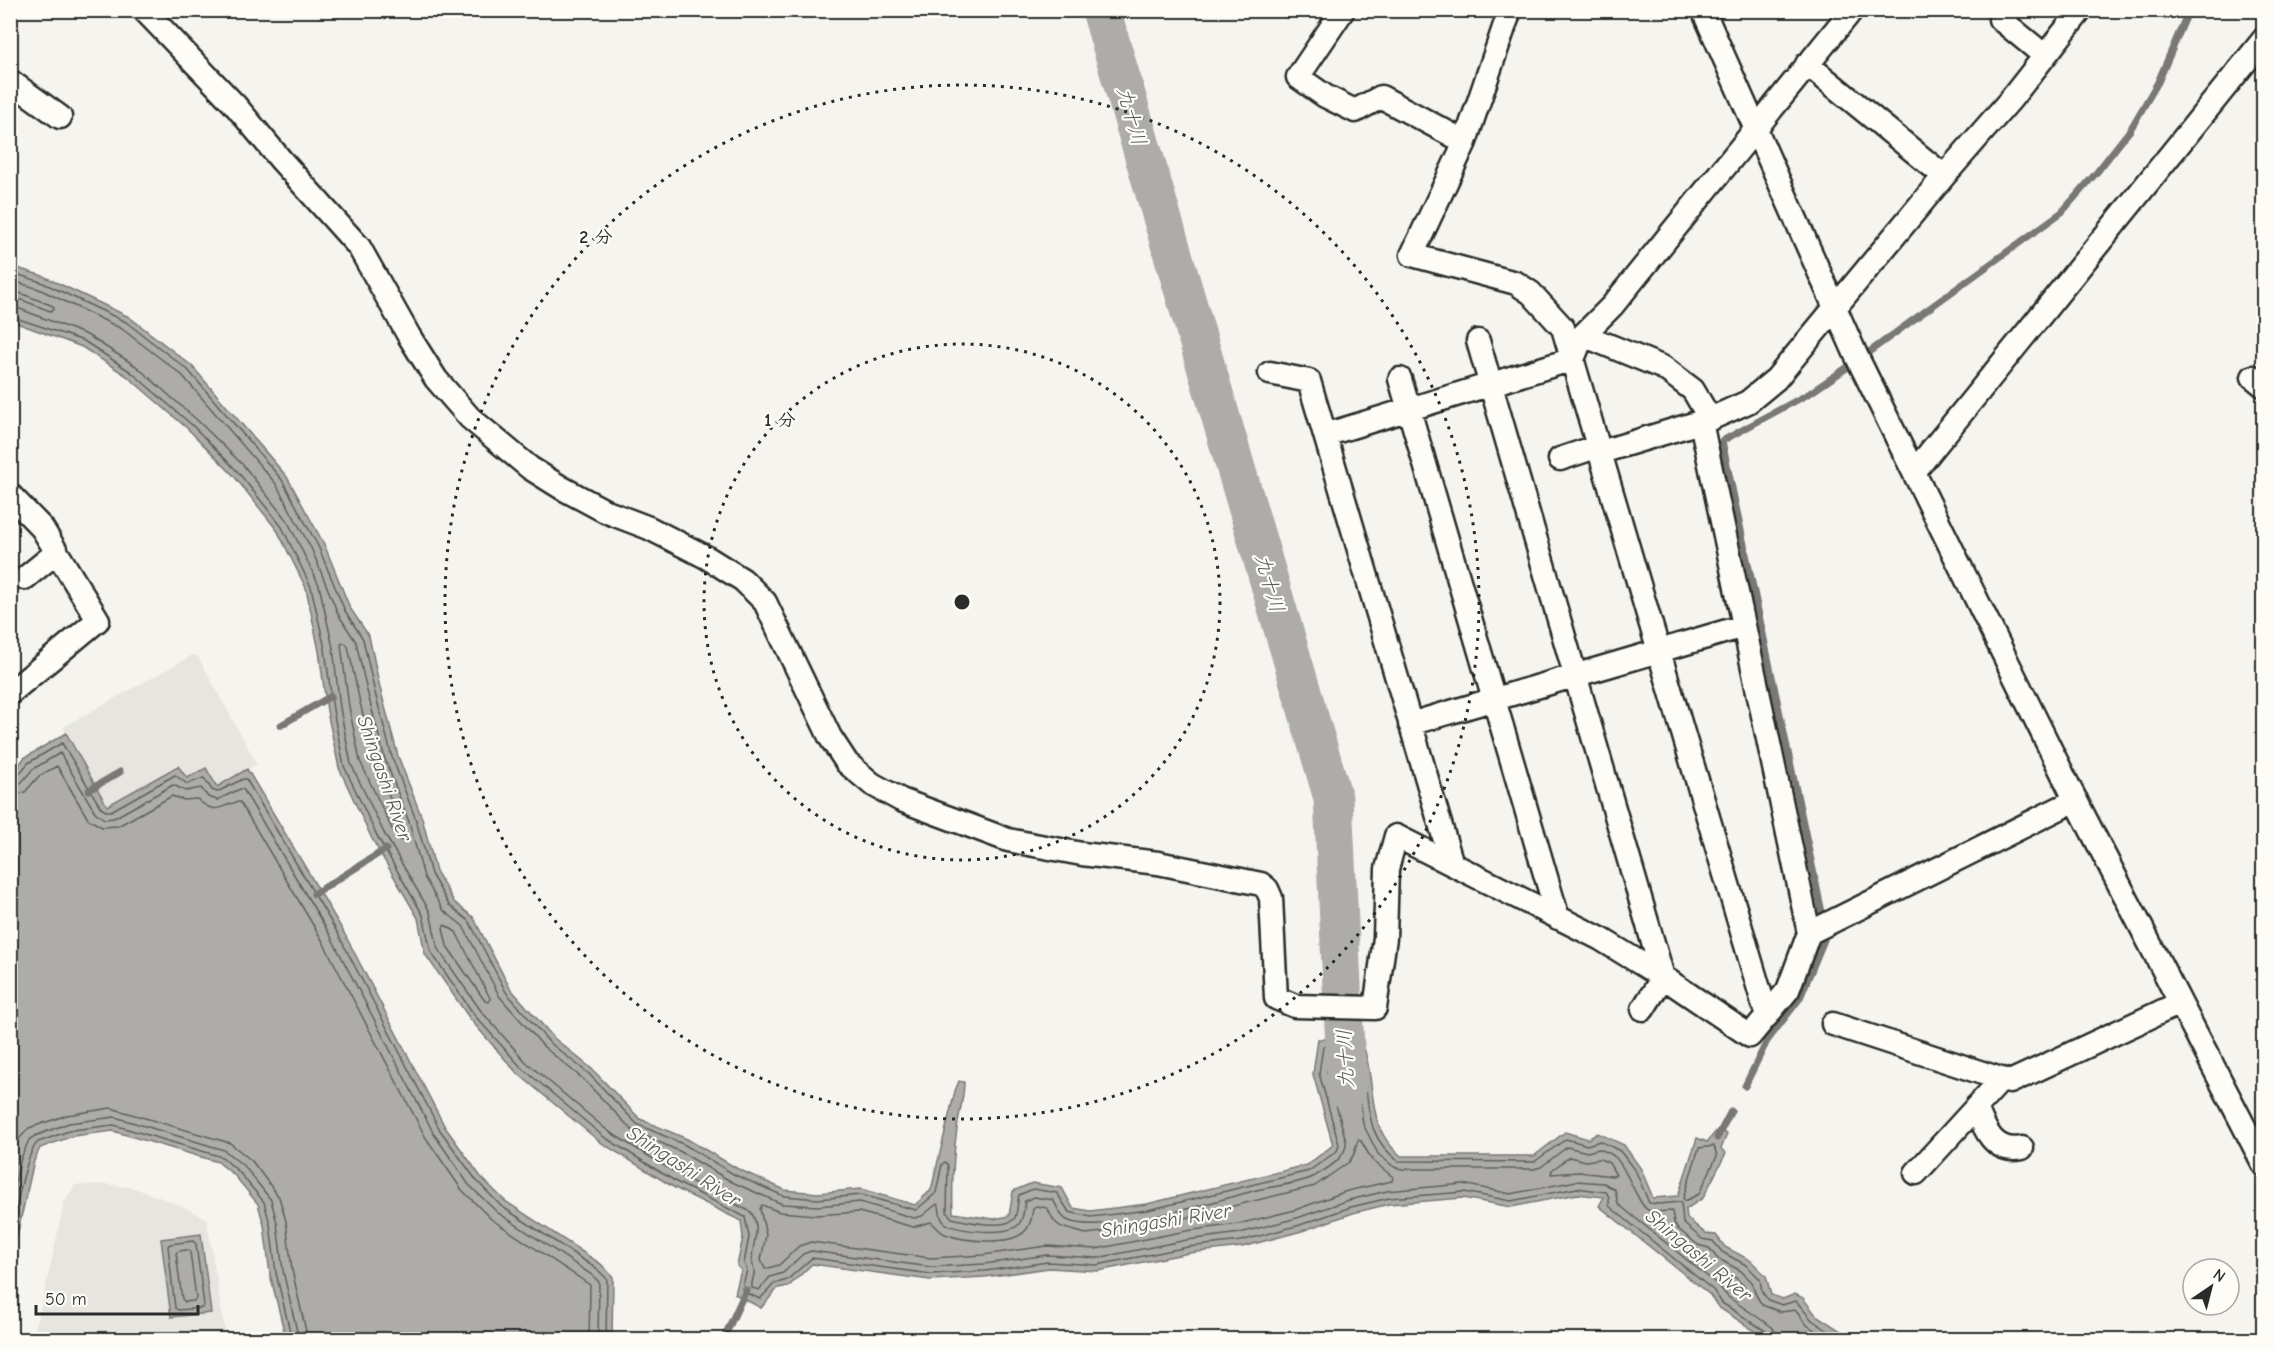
<svg xmlns="http://www.w3.org/2000/svg" width="2274" height="1350" font-family="'Comic Neue','Klee One',sans-serif">
	<rect width="100%" height="100%" fill="#f5f4ef"/>
	<filter id="ink" filterUnits="userSpaceOnUse"><feTurbulence type="fractalNoise" baseFrequency=".0167" numOctaves="2"/><feDisplacementMap in="SourceGraphic" scale="12" xChannelSelector="R" yChannelSelector="G"/><feConvolveMatrix kernelMatrix="1 2 1 2 8 2 1 2 1" color-interpolation-filters="sRGB"/></filter>
	<g filter="url(#ink)">
		<path fill="#e6e5e0" d="M 193,655 L 198,657 L 257,764 L 217,787 L 187,778 L 178,766 L 107,806 L 63,727 Z
			M 105,1184 L 134,1188 L 180,1205 L 207,1219 L 226,1339 L 32,1340 L 44,1295 L 64,1203 L 75,1185 Z"/>
		<path fill="#adaca9" stroke="#797877" stroke-width="1.5" d="M 11,266 L 43,276 L 129,317 L 192,366 L 287,477 L 324,544 L 350,608 L 369,636 L 380,688 L 398,756 L 422,818 L 436,871 L 454,902 L 473,917 L 510,988 L 554,1038 L 592,1069 L 640,1119 L 687,1139 L 738,1169 L 785,1190 L 818,1193 L 861,1189 L 915,1205 L 931,1190 L 955,1091 L 959,1081 L 964,1082 C 964,1098 959,1113 957,1128 C 953,1156 952,1185 953,1213 L 994,1219 L 1009,1216 L 1013,1191 L 1032,1183 L 1062,1188 L 1073,1208 L 1090,1211 L 1147,1204 L 1208,1189 L 1307,1165 L 1333,1145 L 1313,1074 L 1318,1039 L 1362,1039 C 1364,1049 1368,1060 1369,1071 C 1375,1105 1372,1132 1401,1156 L 1534,1156 L 1565,1132 L 1588,1139 L 1598,1133 L 1624,1145 L 1641,1169 L 1653,1198 L 1678,1196 L 1697,1138 L 1707,1142 L 1718,1129 L 1727,1134 L 1721,1149 L 1726,1153 L 1703,1198 L 1686,1209 L 1687,1218 L 1706,1234 L 1716,1235 L 1725,1247 L 1750,1260 L 1766,1276 L 1771,1295 L 1783,1299 L 1795,1294 L 1803,1298 L 1816,1315 L 1853,1339 L 1767,1339 L 1718,1307 L 1710,1295 L 1599,1206 L 1604,1197 L 1577,1194 L 1511,1207 L 1463,1198 L 1389,1204 L 1353,1213 L 1302,1231 L 1242,1247 L 1189,1253 L 1098,1271 L 1049,1268 L 985,1277 L 930,1280 L 812,1264 L 789,1286 L 778,1288 L 761,1308 L 735,1294 L 741,1270 L 737,1266 L 743,1237 L 741,1221 L 675,1188 L 600,1142 L 516,1072 L 470,1019 L 425,954 L 418,918 L 372,839 L 339,768 L 327,711 L 319,651 L 306,588 L 277,530 L 234,476 L 188,429 L 127,376 L 82,347 L 11,321 Z
			M 66,733 L 107,806 L 178,766 L 187,778 L 206,768 L 217,787 L 247,769 L 342,929 L 445,1127 L 481,1177 L 505,1201 L 601,1264 L 613,1277 L 612,1339 L 286,1339 L 270,1274 L 264,1225 L 258,1204 L 235,1176 L 218,1162 L 113,1131 L 73,1136 L 40,1148 L 34,1161 L 11,1262 L 11,776 L 24,758 Z
			M 201,1234 L 211,1313 L 171,1317 L 161,1239 Z"/>
		<g fill="none" stroke-linecap="round" stroke-linejoin="round">
			<path stroke="#5f5f5d" stroke-width="1.5" d="M 10,272 L 41,282 L 126,322 L 188,370 L 282,480 L 318,546 L 345,611 L 363,639 L 374,689 L 392,757 L 416,820 L 431,874 L 449,905 L 469,921 L 506,992 L 549,1042 L 589,1074 L 637,1124 L 685,1145 L 735,1175 L 784,1196 L 818,1199 L 861,1195 L 916,1210 L 936,1193 L 942,1164 L 945,1162 L 948,1165 L 947,1212 L 952,1218 C 964,1221 1004,1230 1014,1219 C 1018,1214 1017,1202 1019,1195 L 1033,1189 L 1057,1193 L 1069,1212 L 1091,1217 L 1148,1210 L 1210,1195 L 1309,1171 L 1337,1151 L 1339,1145 L 1319,1073 L 1323,1047 L 1326,1045 L 1355,1045 C 1359,1050 1360,1056 1361,1062 C 1372,1102 1361,1132 1398,1161 L 1534,1162 L 1566,1139 L 1587,1145 L 1600,1141 L 1620,1151 L 1636,1172 L 1649,1203 L 1659,1204 L 1681,1202 L 1683,1223 L 1702,1239 L 1713,1241 L 1722,1252 L 1746,1265 L 1760,1279 L 1762,1292 L 1768,1300 L 1782,1305 L 1796,1301 L 1812,1320 L 1842,1340
				M 10,280 L 39,289 L 122,329 L 182,375 L 276,484 L 312,550 L 338,614 L 356,642 L 367,691 L 385,759 L 409,822 L 424,877 L 443,910 L 463,926 L 500,997 L 544,1047 L 583,1079 L 632,1130 L 681,1152 L 732,1182 L 782,1204 L 818,1206 L 860,1202 L 914,1218 L 922,1216 L 937,1204 L 939,1206 C 940,1213 940,1219 945,1223 C 957,1232 1009,1236 1019,1224 C 1024,1218 1024,1208 1025,1201 L 1034,1197 L 1053,1200 C 1058,1207 1060,1218 1069,1221 C 1110,1235 1214,1201 1257,1190 C 1273,1186 1301,1184 1315,1176 C 1327,1169 1348,1157 1346,1141 L 1327,1072 L 1330,1053 L 1349,1052 L 1356,1071 L 1363,1124 L 1378,1154 L 1394,1167 L 1402,1169 L 1534,1169 L 1541,1167 L 1567,1147 L 1587,1152 L 1599,1149 C 1605,1151 1612,1154 1616,1158 C 1627,1169 1639,1207 1648,1210 C 1656,1213 1664,1211 1672,1211 L 1674,1223 L 1678,1229 L 1698,1245 L 1709,1248 L 1717,1258 L 1741,1271 L 1752,1282 L 1756,1295 L 1762,1305 L 1781,1312 L 1795,1310 L 1807,1325 L 1829,1340
				M 10,289 L 53,306 L 54,309 L 50,311 L 22,300 L 10,299
				M 10,308 L 20,309 L 87,335 L 136,366 L 197,420 L 244,466 L 288,522 L 319,585 L 333,648 L 340,708 L 351,764 L 384,833 L 430,912 L 438,949 L 481,1011 L 526,1062 L 608,1131 L 681,1176 L 751,1212 C 762,1229 752,1242 752,1260 C 752,1265 755,1269 754,1274 C 753,1280 751,1283 752,1288 L 759,1290 L 770,1277 L 783,1273 L 803,1254 L 811,1251 L 931,1267 L 984,1264 L 1047,1255 L 1097,1258 L 1187,1240 L 1240,1233 L 1297,1218 L 1349,1200 L 1387,1191 L 1463,1184 L 1511,1194 L 1576,1181 L 1604,1183 L 1615,1190 L 1618,1204 L 1718,1285 L 1728,1297 L 1772,1327 L 1776,1333 L 1776,1340
				M 10,316 L 84,341 L 131,372 L 192,425 L 238,472 L 282,527 L 311,587 L 325,649 L 333,710 L 344,766 L 377,836 L 423,915 L 431,952 L 475,1016 L 521,1067 L 604,1137 L 678,1183 L 745,1217 L 749,1237 L 744,1263 L 747,1270 L 742,1289 L 744,1292 L 760,1299 L 774,1284 L 787,1280 L 812,1258 L 931,1274 L 985,1271 L 1048,1262 L 1097,1265 L 1188,1247 L 1241,1241 L 1300,1225 L 1351,1207 L 1389,1198 L 1464,1192 L 1511,1201 L 1577,1188 L 1606,1192 L 1609,1197 L 1609,1206 L 1713,1290 L 1722,1303 L 1767,1332 L 1769,1340
				M 343,642 L 348,646 C 356,685 364,725 377,764 C 385,789 397,813 404,838 L 402,841 L 399,840 L 392,829 L 360,761 L 349,707 L 341,645 Z
				M 10,779 L 17,777 L 28,763 L 62,743 L 101,808 L 106,811 L 111,811 L 175,775 L 187,784 L 204,778 L 212,790 L 217,792 L 243,779 L 246,779 L 337,932 L 440,1130 L 476,1180 L 501,1206 L 597,1269 L 607,1279 L 606,1340
				M 10,787 L 20,784 L 33,769 L 60,753 L 95,812 L 104,819 L 114,818 L 173,785 L 186,791 L 201,788 L 208,797 L 217,800 L 240,789 L 243,789 L 330,935 L 434,1134 L 469,1185 L 497,1212 L 592,1275 L 599,1282 L 598,1340
				M 10,796 L 25,792 L 39,776 L 57,766 L 88,819 L 102,827 L 118,826 L 172,796 L 184,800 L 197,799 C 218,818 221,803 240,802 L 322,940 L 426,1138 L 462,1190 L 491,1219 L 590,1285 L 589,1340
				M 445,925 L 456,932 L 490,998 L 489,1002 L 485,1001 L 447,946 L 443,928 Z
				M 1340,1061 L 1344,1063 L 1349,1094 L 1347,1097 L 1344,1096 L 1336,1072 L 1337,1063 Z
				M 1358,1140 L 1361,1141 L 1372,1160 L 1393,1177 L 1392,1181 L 1347,1191 L 1295,1210 L 1238,1224 L 1186,1231 L 1096,1249 L 1047,1246 L 983,1255 L 931,1258 L 811,1242 L 799,1246 L 779,1265 L 765,1269 L 761,1260 L 766,1235 L 760,1209 L 762,1205 L 780,1212 L 816,1215 L 859,1212 L 913,1227 L 931,1222 C 936,1226 939,1231 945,1234 C 963,1241 1012,1247 1026,1230 C 1031,1224 1032,1216 1033,1208 L 1036,1206 L 1047,1208 L 1054,1221 L 1061,1227 L 1086,1234 L 1152,1226 L 1315,1186 L 1349,1162 L 1354,1154 Z
				M 1714,1146 L 1717,1156 L 1699,1194 L 1685,1201 L 1683,1198 L 1699,1148 Z
				M 1569,1157 L 1586,1161 L 1600,1159 L 1609,1163 L 1616,1175 L 1612,1176 L 1579,1172 L 1551,1174 L 1552,1170 Z
				M 10,1163 L 19,1139 L 29,1128 L 67,1115 L 111,1108 L 230,1143 L 252,1161 L 279,1197 L 286,1221 L 292,1270 L 308,1340
				M 10,1203 L 21,1158 L 29,1140 L 35,1136 L 69,1123 L 115,1117 L 224,1150 L 245,1167 L 271,1200 L 277,1223 L 283,1271 L 299,1340
				M 10,1236 C 15,1217 25,1153 38,1142 L 72,1130 L 114,1125 L 222,1157 L 239,1172 L 264,1202 L 270,1224 L 276,1273 L 292,1340
				M 193,1241 L 196,1244 L 204,1305 L 202,1308 L 178,1310 L 175,1308 L 168,1246 L 170,1244 Z
				M 187,1250 L 190,1252 L 196,1298 L 194,1301 L 185,1302 L 182,1299 L 176,1253 L 179,1251 Z
				M 1726,1274 L 1736,1278 L 1744,1286 L 1744,1295 L 1741,1296 L 1734,1291 L 1725,1278 Z"/>
			<path stroke="#797877" stroke-width="7" d="M 1869,352 L 2062,212 L 2097,172 L 2130,130 L 2158,82 L 2189,10
				M 281,725 L 331,696
				M 89,790 L 120,772
				M 314,894 L 386,849
				M 1823,917 L 1722,441 L 1810,393 L 1848,367
				M 1745,1086 L 1767,1041 L 1800,998 L 1824,940
				M 1717,1138 L 1731,1111
				M 723,1340 L 746,1290"/>
			<path stroke="#adaca9" stroke-width="39" d="M 1101,10 L 1333,798 L 1347,1090"/>
			<g stroke="#2b2b2b" stroke-width="27">
				<path id="minor" d="M 144,10 L 235,105 L 281,160 L 359,247 L 409,336 L 436,379 L 470,418 L 530,468 L 562,488 L 607,512 L 649,528 L 706,557 L 743,580 L 765,602 L 830,737 L 847,763 L 872,784 L 901,800 L 1008,840 L 1082,854 L 1158,863 L 1261,884 L 1267,889 L 1271,898 L 1276,998 L 1295,1006 L 1375,1008 L 1385,938 L 1387,869 L 1396,836 L 1601,939 L 1663,977 L 1750,1036 L 1788,990 L 1809,933 L 1701,422
					M 1343,10 L 1298,77 L 1325,96 L 1355,111 L 1381,97 L 1465,142
					M 1510,10 L 1465,142 L 1412,255 L 1516,283 L 1531,293 L 1563,328 L 1767,1016
					M 1703,10 L 1856,355 L 2071,791 L 2264,1165
					M 2000,19 L 2045,56
					M 1807,64 L 1944,176
					M 10,81 L 60,117
					M 1583,335 L 1664,368 L 1693,390 L 1710,419
					M 1478,341 L 1663,977 L 1643,1009
					M 1270,373 L 1309,381 L 1452,864
					M 2253,377 L 2264,386
					M 1400,379 L 1558,918
					M 1325,435 L 1573,359 L 1583,335 L 1612,306 L 1852,10
					M 1601,452 L 1710,419 L 1748,402 L 1776,379 L 1944,176 L 2011,99 L 2081,10
					M 1560,459 L 1599,446
					M 1914,472 L 2264,39
					M 10,495 L 42,528 L 98,620 L 10,693
					M 25,578 L 57,552
					M 1410,724 L 1744,626
					M 1809,933 L 2076,800
					M 1833,1024 L 2010,1082 L 2180,1003
					M 1976,1107 C 1984,1129 1994,1154 2022,1148
					M 1916,1173 L 2002,1079"/>
			</g>
			<use href="#minor" stroke="#fdfcf7" stroke-width="22"/>
		</g>
	</g>
	<g fill="none" stroke="#2b2b2b" stroke-width="3" stroke-dasharray="3 6">
		<circle cx="962" cy="602" r="258"/>
		<circle cx="962" cy="602" r="517"/>
	</g>
	<g text-anchor="middle" stroke-width="4.5" stroke-linejoin="round" paint-order="stroke">
		<g font-size="20" font-style="italic" fill="#585857" stroke="#fdfcf7">
			<text transform="translate(1132 116) rotate(74)" y="7">九十川</text>
			<text transform="translate(1270 583) rotate(74)" y="7">九十川</text>
			<text transform="translate(385 778) rotate(71)" y="7">Shingashi River</text>
			<text transform="translate(1345 1059) rotate(-93)" y="7">九十川</text>
			<text transform="translate(684 1166) rotate(33)" y="7">Shingashi River</text>
			<text transform="translate(1166 1220) rotate(-9)" y="7">Shingashi River</text>
			<text transform="translate(1699 1255) rotate(40)" y="7">Shingashi River</text>
		</g>
	</g>
	<circle cx="962" cy="602" r="9" fill="#2b2b2b" stroke="#fdfcf7" stroke-width="3"/>
	<g font-size="18" text-anchor="middle" font-weight="bold" fill="#2b2b2b" stroke="#fdfcf7" stroke-width="4.5" stroke-linejoin="round" paint-order="stroke">
		<text x="596" y="243">2 分</text>
		<text x="780" y="426">1 分</text>
	</g>
	<rect width="2274" height="1350" fill="none" stroke="#fdfcf7" stroke-width="36"/>
	<rect x="18" y="18" width="2238" height="1314" fill="none" stroke="#2b2b2b" stroke-width="2" filter="url(#ink)"/>
	<g transform="translate(2211 1287) rotate(35)"><circle r="28" fill="#fdfcf7" stroke="#a9a8a5" stroke-width="1.5"/>
	<path d="M0-4.5L10 22L0 15L-10 22Z" fill="#2b2b2b"/>
	<text y="-9" font-size="16" font-weight="bold" text-anchor="middle" fill="#2b2b2b">N</text>
	</g>
	<path d="M36 1305v9h162v-9" fill="none" stroke="#2b2b2b" stroke-width="3"/>
	<text x="45" y="1305" font-size="18" fill="#2b2b2b" stroke="#fdfcf7" stroke-width="4.5" paint-order="stroke">50 m</text>
</svg>
